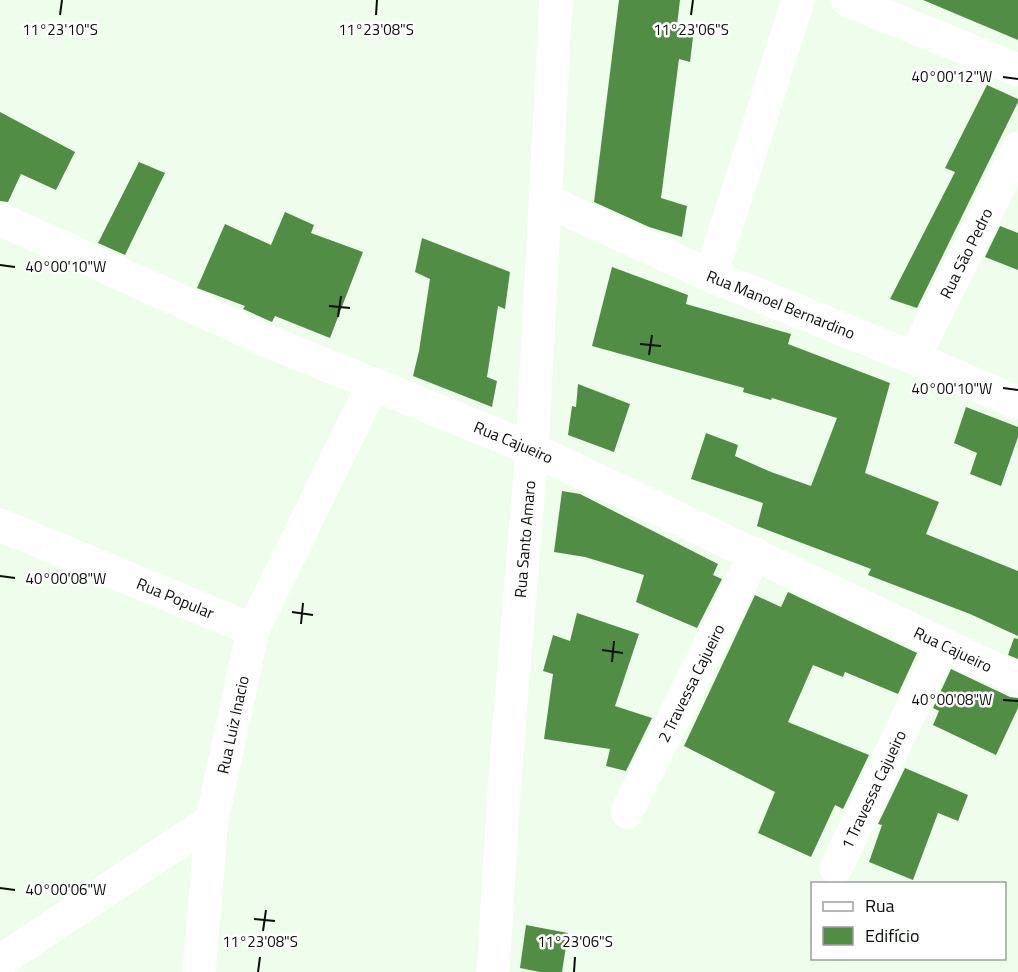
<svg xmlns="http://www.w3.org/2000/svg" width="1018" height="972" font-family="'Titillium Web',sans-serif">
	<rect width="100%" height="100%" fill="#effeec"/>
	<path fill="#528d46" d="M 619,0 L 680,0 L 677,25 L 694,29 L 690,62 L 679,59 L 661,198 L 687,206 L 682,237 L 649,227 L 594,202 Z
		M 923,0 L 1018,0 L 1018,40 Z
		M 987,85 L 1018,99 L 1018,102 L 917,308 L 890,299 L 955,172 L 945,168 Z
		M 0,112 L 75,152 L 56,190 L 21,174 L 8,202 L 0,201 Z
		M 139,162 L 165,173 L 125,255 L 98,243 Z
		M 285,212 L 314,225 L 311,233 L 363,252 L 330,338 L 275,316 L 272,322 L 243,309 L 245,306 L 197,288 L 225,224 L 271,245 Z
		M 1000,226 L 1018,233 L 1018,270 L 985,257 Z
		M 422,238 L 510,272 L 505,309 L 498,306 L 487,377 L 497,381 L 492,407 L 413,376 L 419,351 L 430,279 L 415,272 Z
		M 612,267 L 688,295 L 686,304 L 791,334 L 788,344 L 890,383 L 865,473 L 939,502 L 926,534 L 1018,571 L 1018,636 L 970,614 L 868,575 L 871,569 L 757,526 L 763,503 L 691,479 L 706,433 L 738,445 L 735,456 L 771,472 L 811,486 L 837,418 L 772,398 L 771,400 L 743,392 L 744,388 L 592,346 Z
		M 578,384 L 630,404 L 614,452 L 568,435 L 572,406 L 576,407 Z
		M 966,407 L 1018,427 L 1018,437 L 1001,486 L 970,474 L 977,453 L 954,443 Z
		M 562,491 L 580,494 L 718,564 L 713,575 L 722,579 L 697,628 L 636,602 L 644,575 L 585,557 L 554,552 Z
		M 788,592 L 917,653 L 898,694 L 845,672 L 843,677 L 813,665 L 788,722 L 869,755 L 843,809 L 835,805 L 811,857 L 758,833 L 775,792 L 684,746 L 755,595 L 781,607 Z
		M 577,613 L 639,634 L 615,706 L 652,718 L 626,771 L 606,766 L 610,749 L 544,739 L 553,674 L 543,671 L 553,635 L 570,641 Z
		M 1014,638 L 1018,639 L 1018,659 L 1008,655 Z
		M 951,669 L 1010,697 L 1018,698 L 1018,708 L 996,755 L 933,725 L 939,711 L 933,708 Z
		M 905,768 L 968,795 L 958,821 L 938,813 L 913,880 L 869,862 L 882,825 L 878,824 Z
		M 526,925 L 568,933 L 562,972 L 540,972 L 520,968 Z"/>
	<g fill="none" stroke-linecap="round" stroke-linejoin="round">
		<g stroke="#fff" stroke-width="33">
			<path d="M 847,0 L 1018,70"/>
			<path id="s1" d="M 545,200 L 711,276 L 914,358 L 1018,403"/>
			<path id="s2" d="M 0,219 L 277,345 L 532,449 L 1018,680"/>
			<path d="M 711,276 L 798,0"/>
			<path id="s3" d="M 914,358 L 1018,148"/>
			<path id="s4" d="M 0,525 L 253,630"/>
			<path id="s5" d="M 627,812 L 755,554"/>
			<path id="s6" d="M 836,868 L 942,645"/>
			<path d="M 0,961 L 212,820"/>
			<path id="s7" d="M 199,972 L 212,820 L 253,630 L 373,384"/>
			<path id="s8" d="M 493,972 L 505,775 L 532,449 L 556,0"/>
		</g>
	</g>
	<path fill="none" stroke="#0a1009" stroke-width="2" d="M 60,15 L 62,0M 376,15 L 377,0M 691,15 L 693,0M 1003,77 L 1018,79M 0,265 L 15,267M 329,306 L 350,308M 338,317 L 341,296M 640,344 L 661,346M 649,355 L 652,335M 1003,388 L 1018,390M 0,576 L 15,578M 292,612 L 313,615M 301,624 L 303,603M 602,650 L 623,653M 612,662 L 614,641M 1003,700 L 1018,701M 0,888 L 15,890M 254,919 L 275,921M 263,931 L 266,910M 258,972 L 260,957M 574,972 L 575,957"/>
	<g text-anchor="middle" stroke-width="5" stroke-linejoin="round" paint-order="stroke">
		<g font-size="16" fill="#0a1009" stroke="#fff">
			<text dy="6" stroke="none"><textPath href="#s3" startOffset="117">Rua São Pedro</textPath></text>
			<text dy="6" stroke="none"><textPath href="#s1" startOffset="258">Rua Manoel Bernardino</textPath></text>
			<text dy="6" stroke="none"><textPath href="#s2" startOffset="560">Rua Cajueiro</textPath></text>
			<text dy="6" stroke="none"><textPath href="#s8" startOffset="434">Rua Santo Amaro</textPath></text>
			<text dy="6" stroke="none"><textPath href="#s4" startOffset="190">Rua Popular</textPath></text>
			<text dy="6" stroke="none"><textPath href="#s2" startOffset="1046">Rua Cajueiro</textPath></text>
			<text dy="6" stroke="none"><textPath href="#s5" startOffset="144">2 Travessa Cajueiro</textPath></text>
			<text dy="6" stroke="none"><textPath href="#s7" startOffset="250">Rua Luiz Inacio</textPath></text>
			<text dy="6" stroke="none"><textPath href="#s6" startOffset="87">1 Travessa Cajueiro</textPath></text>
		</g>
	</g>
	<g font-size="15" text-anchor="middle" fill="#0a1009" stroke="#fff" stroke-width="5" stroke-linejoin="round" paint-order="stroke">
		<text x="60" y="35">11°23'10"S</text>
		<text x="376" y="35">11°23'08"S</text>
		<text x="691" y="35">11°23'06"S</text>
		<text x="952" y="82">40°00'12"W</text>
		<text x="66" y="272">40°00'10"W</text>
		<text x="952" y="394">40°00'10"W</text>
		<text x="66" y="584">40°00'08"W</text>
		<text x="952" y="705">40°00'08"W</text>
		<text x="66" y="895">40°00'06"W</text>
		<text x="260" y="947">11°23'08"S</text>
		<text x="575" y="947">11°23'06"S</text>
	</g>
	<rect x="811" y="882" width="195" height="78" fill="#ffffff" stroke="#9d9f9d" stroke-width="1.5"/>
	<rect x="823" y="902" width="30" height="9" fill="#ffffff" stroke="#9d9f9d" stroke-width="1.5"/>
	<text x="865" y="912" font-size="18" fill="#0a1009">Rua</text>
	<rect x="823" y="927" width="30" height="18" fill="#528d46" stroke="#9d9f9d" stroke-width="1.5"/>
	<text x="865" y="942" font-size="18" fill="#0a1009">Edifício</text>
</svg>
